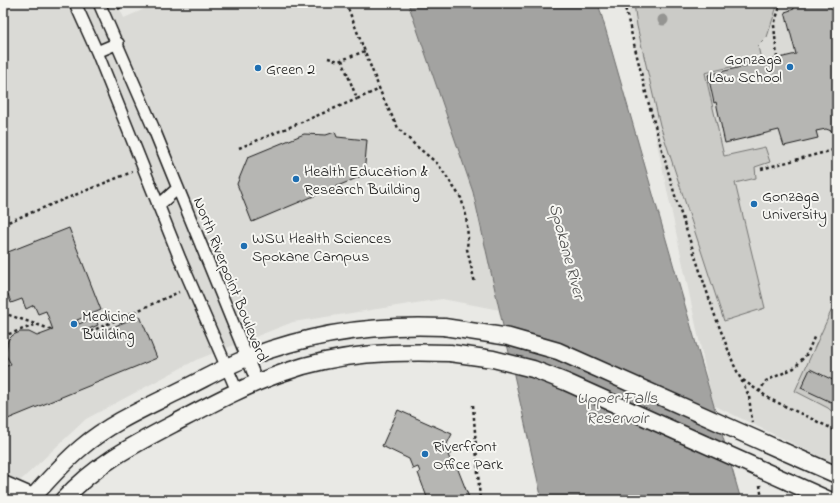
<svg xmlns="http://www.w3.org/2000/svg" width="840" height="503" font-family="'Indie Flower',sans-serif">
	<rect width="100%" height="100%" fill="#e9e9e5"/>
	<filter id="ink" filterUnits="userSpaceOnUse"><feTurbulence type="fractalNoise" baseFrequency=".025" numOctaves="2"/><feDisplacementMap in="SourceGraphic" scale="8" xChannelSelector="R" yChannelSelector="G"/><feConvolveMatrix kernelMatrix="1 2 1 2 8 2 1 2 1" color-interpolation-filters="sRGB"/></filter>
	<g filter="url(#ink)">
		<path fill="#dadad6" d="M 3,3 L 117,3 L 124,18 L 158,3 L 410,3 L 473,192 L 500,310 L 442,299 L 293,322 L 196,360 L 86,419 L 3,497 Z
			M 627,3 L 837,3 L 837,465 L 713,405 Z"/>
		<path fill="#cbcbc7" stroke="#747472" d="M 634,3 L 778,3 L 767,37 L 758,46 L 761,60 L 705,73 L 724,156 L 765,147 L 770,162 L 755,167 L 756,178 L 735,183 L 765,308 L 724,321 L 660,125 L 637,26 Z
			M 837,298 L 837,416 L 828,408 L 795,391 Z"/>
		<path fill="#a3a3a1" stroke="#6d6d6c" d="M 408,3 L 598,3 L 741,500 L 542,500 L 473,192 Z"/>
		<path fill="#b6b6b3" stroke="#1c1c1c" d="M 793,3 L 837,3 L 837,133 L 826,129 L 816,131 L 818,138 L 784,146 L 779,130 L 725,143 L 716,102 L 714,103 L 708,75 L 796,54 L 785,12 L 794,9 Z
			M 335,132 L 337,137 L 367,140 L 364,175 L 252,222 L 237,184 L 248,157 L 304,134 L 326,135 Z
			M 69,228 L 101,310 L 77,320 L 79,324 L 95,317 L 98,325 L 84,331 L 87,337 L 140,316 L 157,358 L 3,421 L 3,368 L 11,364 L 5,354 L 8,340 L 13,335 L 20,332 L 29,332 L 37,336 L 53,330 L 46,311 L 38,314 L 34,305 L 26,309 L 22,299 L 11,303 L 8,294 L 3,296 L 3,254 Z
			M 810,369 L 837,382 L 837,389 L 831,402 L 801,388 Z
			M 398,410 L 452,434 L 447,444 L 452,453 L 448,455 L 452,464 L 455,462 L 470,500 L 428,500 L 418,473 L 420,472 L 418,467 L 413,469 L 409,459 L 382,446 Z"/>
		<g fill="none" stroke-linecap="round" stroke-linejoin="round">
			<g stroke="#1c1c1c" stroke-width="14">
				<path id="minor" d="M 75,3 L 97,52 L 180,259 L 237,391
					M 99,3 L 153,127 L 257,382
					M 97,52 L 118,43
					M 158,206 L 178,188"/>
			</g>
			<g stroke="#1c1c1c" stroke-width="19">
				<path id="secondary" d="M 785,452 L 837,475
					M 789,482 L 829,500
					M 3,484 L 33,497 C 49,479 64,462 82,447 C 110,423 147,407 179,391 C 202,380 224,367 247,358 C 310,333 377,324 444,327
					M 63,500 C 96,464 131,446 175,423 C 211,404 246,385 285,372 C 338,353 394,351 450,353"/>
			</g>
			<path stroke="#1c1c1c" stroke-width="2.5" stroke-dasharray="3 3" stroke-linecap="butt" d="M 346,3 L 383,98 L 398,128 L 415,145 L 438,164 L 461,198 L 466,215 L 468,237 L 467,249 L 475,283
				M 624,3 L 648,101 L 676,199 L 714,313 L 734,365 L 749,396 L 752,422
				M 118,9 L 130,3
				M 328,58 L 339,61 L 365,51
				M 777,58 L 774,25 L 781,3
				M 342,60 L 357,99 L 380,89
				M 239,148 L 357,99
				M 761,169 L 837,149
				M 3,224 L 132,172
				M 3,313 L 53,330
				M 85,334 L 179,292
				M 3,336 L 35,325
				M 3,358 L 5,363 L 3,364
				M 743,380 L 770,399 L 837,431
				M 759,392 L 766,381 L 794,368 L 807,354 L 815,335
				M 473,405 L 480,500
				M 833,459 L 837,451
				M 760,485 L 762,500"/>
			<use href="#minor" stroke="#f6f6f2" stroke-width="11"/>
			<use href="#secondary" stroke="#f6f6f2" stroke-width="16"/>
			<g stroke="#1c1c1c" stroke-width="19" stroke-linecap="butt">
				<path id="secondary-bridge" d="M 444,327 L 509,337 L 558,351 L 785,452
					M 450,353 L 493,359 L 533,369 L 566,382 L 789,482"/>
			</g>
			<use href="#secondary-bridge" stroke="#f6f6f2" stroke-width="16"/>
		</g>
		<circle fill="#959592" cx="663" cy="20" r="5.5"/>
	</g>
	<g fill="#1f6fb2" stroke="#f6f6f2" stroke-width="1.5">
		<circle cx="790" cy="67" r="4"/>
		<circle cx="258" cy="68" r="4"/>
		<circle cx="296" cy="179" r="4"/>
		<circle cx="754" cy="204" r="4"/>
		<circle cx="244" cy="246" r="4"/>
		<circle cx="74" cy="324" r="4"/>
		<circle cx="425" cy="454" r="4"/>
	</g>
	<g text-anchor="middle" stroke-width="4" stroke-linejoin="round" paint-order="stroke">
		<g font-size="16" fill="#1c1c1c" stroke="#f6f6f2" text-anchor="start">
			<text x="782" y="64" text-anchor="end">Gonzaga<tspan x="782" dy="18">Law School</tspan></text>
			<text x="266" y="74">Green 2</text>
			<text x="304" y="176">Health Education &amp;<tspan x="304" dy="18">Research Building</tspan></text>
			<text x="762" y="201">Gonzaga<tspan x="762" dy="18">University</tspan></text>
			<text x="252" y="243">WSU Health Sciences<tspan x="252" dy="18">Spokane Campus</tspan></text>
			<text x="82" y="321">Medicine<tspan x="82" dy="18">Building</tspan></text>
			<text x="433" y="451">Riverfront<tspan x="433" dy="18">Office Park</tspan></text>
		</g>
		<g font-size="16" fill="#1c1c1c" stroke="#f6f6f2">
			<text transform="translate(232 279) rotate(68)" y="6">North Riverpoint Boulevard</text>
		</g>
		<g font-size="17" font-style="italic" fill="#525251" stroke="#f6f6f2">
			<text transform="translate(568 251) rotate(75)" y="6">Spokane River</text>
			<text x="617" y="403">Upper Falls<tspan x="617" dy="20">Reservoir</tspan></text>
		</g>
	</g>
	<rect width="840" height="503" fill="none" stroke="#f6f6f2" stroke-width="16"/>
	<rect x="8" y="8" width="824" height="487" fill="none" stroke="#1c1c1c" stroke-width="1.5" filter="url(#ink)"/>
</svg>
